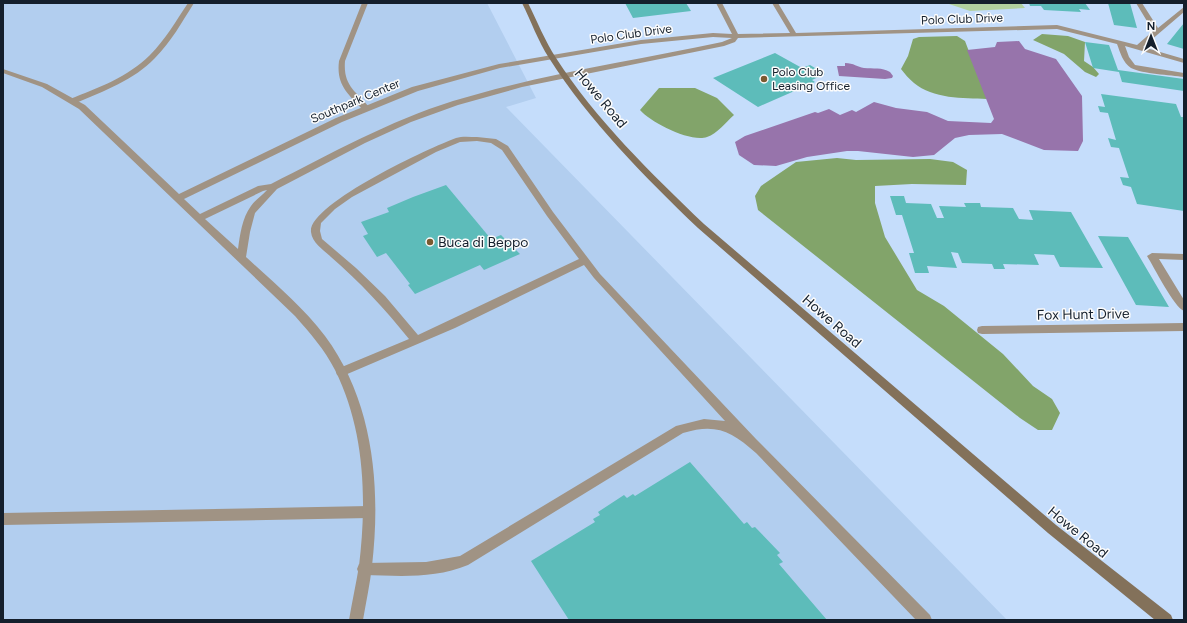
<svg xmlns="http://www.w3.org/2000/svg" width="1187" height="623" font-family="Figtree,sans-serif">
	<rect width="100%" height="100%" fill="#c5ddfb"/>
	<path fill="#b2ceef" d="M 3,3 L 487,3 L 536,98 L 506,107 L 1007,620 L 3,620 Z"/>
	<path fill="#b2d19f" d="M 946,3 L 1021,3 L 1025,8 L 970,11 Z"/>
	<path fill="#82a46a" d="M 1042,34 L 1068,36 L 1085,42 L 1084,61 L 1093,67 L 1099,74 L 1096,77 L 1085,72 L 1064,54 L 1033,40 Z
		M 957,36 L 965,41 L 987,99 C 963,98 933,99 914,83 C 909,79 905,74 901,69 L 908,56 L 913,39 L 919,37 Z
		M 659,88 L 695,88 L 717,98 L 734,115 C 726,122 717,134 707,137 C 691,143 650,122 640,110 Z
		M 837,158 L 856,160 L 930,159 L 953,162 L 967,170 L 966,185 L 912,184 L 875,186 L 875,203 L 885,237 L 917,290 L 944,306 L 1003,354 L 1033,386 L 1052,399 L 1060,413 L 1052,430 L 1038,430 L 1020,418 L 758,210 L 755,196 L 761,186 L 796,162 Z"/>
	<path fill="#9774ab" d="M 1019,41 L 1025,49 L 1056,59 L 1082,96 L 1083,141 L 1078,151 L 1044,150 L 1002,134 L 969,135 L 955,138 L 934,155 L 913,157 L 858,151 L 847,151 L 807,157 L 776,166 L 754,165 L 739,155 L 735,142 L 745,136 L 815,112 L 818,113 L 829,109 L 840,115 L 852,110 L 856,112 L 874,102 L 896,108 L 927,112 L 948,121 L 991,123 L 994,119 L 967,50 L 995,47 L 997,42 Z
		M 845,63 C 854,63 857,67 864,68 C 873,69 882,67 890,72 L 893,76 L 892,78 L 885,79 L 839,76 L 837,66 L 845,66 Z"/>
	<path fill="#5dbcba" d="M 625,3 L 686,3 L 691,11 L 633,18 Z
		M 1029,3 L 1085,3 L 1090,10 L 1079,9 L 1081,12 L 1044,10 L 1041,6 L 1030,6 Z
		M 1108,3 L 1130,3 L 1137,28 L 1114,25 Z
		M 1184,23 L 1184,49 L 1167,44 Z
		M 1085,42 L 1109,45 L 1118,70 L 1184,79 L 1184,91 L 1122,82 L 1119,72 L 1093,68 Z
		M 775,53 L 802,68 L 810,65 L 825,74 L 812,80 L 815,82 L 758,107 L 713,78 Z
		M 1101,94 L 1176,104 L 1181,117 L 1184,117 L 1184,211 L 1137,204 L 1131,187 L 1123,185 L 1120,177 L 1129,178 L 1119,148 L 1111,147 L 1108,138 L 1116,140 L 1108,113 L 1100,112 L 1098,106 L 1105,107 Z
		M 446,185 L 491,239 L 501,235 L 520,254 L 484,270 L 480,265 L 415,294 L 408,285 L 410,284 L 386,253 L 377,257 L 363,236 L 368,234 L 361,222 L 389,212 L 387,208 L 413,197 Z
		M 890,196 L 904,196 L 906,203 L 931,204 L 937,218 L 944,218 L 939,206 L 966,207 L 964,203 L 980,203 L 981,207 L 1013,208 L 1019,219 L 1033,220 L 1029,210 L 1071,212 L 1103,268 L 1060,267 L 1054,255 L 1034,254 L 1039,265 L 1003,264 L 1005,269 L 994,269 L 992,264 L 962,263 L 958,253 L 951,252 L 957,268 L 927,266 L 929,273 L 915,273 L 909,253 L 914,253 L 902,215 L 896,215 Z
		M 1098,236 L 1128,237 L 1169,307 L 1136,305 Z
		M 690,462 L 744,524 L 747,522 L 752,528 L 755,527 L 780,553 L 777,555 L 783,562 L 779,564 L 827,620 L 569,620 L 531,561 L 595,522 L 593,519 L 600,515 L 598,512 L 624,495 L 627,498 L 633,494 L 635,496 Z"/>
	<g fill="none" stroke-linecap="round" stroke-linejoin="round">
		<path fill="#a09384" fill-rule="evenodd" d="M 188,3 L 194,3 C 182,22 171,42 155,58 C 134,80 104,91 76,103 L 70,103 L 70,99 C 98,88 128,77 150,55 C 165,40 176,21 188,3 Z
			M 362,3 L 368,3 L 345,61 C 343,86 356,91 370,108 L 366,110 L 363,110 C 348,94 336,85 339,61 Z
			M 477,137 L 496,139 L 508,146 L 553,212 L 600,274 L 756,439 L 930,615 L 932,620 L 916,620 L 756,453 C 731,431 716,423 683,433 L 468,565 C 434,579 399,576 364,575 L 359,574 L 357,569 L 359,564 L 364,563 L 426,562 L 460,556 L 676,426 L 704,419 L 725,421 L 594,278 L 584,265 L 455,328 L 345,375 L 341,376 L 337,375 L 336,372 L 337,369 L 409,339 C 385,309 360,282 331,257 C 324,250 312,243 311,232 C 308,204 431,147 456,138 C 462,136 470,137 477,137 ZM 477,141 L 491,143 L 502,150 L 547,216 L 579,259 L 418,335 L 385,296 L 356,268 L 322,239 L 320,231 L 321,223 L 335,209 L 352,197 L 436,152 L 460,142 Z
			M 369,506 L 373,508 L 375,512 L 373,516 L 369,518 L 3,525 L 3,513 Z"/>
		<path fill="#a09384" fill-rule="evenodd" d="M 716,3 L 722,3 L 738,34 L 790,33 L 772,3 L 778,3 L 796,33 L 1057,25 L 1137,45 L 1153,31 L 1136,3 L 1142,3 L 1158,28 L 1184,7 L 1184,12 L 1143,47 L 1184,59 L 1184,63 L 1125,46 L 1129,57 L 1135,65 L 1184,73 L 1184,77 C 1170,75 1143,74 1131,68 C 1123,63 1120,52 1117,44 L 1057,29 L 738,38 L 735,42 L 724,46 L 522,87 L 458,105 L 411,122 L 365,143 L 277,189 L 255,213 L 250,232 L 246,257 C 273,282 303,307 325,336 C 374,402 381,488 372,566 C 370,584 366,602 363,620 L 349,620 C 352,602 356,584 359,566 C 367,500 365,430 335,370 C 325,350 310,333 295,316 L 79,109 L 42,87 L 3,73 L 3,69 L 47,84 L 85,105 L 179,194 L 336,118 L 412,87 L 499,64 L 641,40 L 713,33 L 732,34 ZM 713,37 L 732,38 L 722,42 C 633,61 541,74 453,101 C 389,121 330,154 271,184 L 258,186 L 200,214 L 184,199 L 342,122 L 418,91 L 500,68 L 641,44 ZM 267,190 C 262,196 255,200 251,206 C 242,218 240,235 238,249 L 205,219 L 263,191 Z
			M 1152,253 L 1184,254 L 1184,260 L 1159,259 L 1184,300 L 1184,311 C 1174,307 1154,267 1147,256 Z
			M 1184,323 L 1184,331 L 982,334 L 978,333 L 977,330 L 978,327 L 982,326 Z"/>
		<path fill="#83715a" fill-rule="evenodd" d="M 522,3 L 528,3 C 537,21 545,41 556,58 C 596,120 651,173 704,224 L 1056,525 L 1171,615 L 1173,620 L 1155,620 L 1048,533 L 698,228 C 645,177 589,121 549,58 C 538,41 531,21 522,3 Z"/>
	</g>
	<g fill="#7a5a30" stroke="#fcfcfc" stroke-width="1.5">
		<circle cx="764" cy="79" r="4"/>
		<circle cx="430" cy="242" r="4"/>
	</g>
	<g text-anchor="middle" stroke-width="3" stroke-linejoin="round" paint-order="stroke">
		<g font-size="12" fill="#141f2c" stroke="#fcfcfc">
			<text transform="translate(962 19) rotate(-2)" y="4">Polo Club Drive</text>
			<text transform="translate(631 34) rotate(-8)" y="4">Polo Club Drive</text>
			<text transform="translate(355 101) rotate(-23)" y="4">Southpark Center</text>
		</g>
		<g font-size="12" fill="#141f2c" stroke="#fcfcfc" text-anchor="start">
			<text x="772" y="76">Polo Club<tspan x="772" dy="14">Leasing Office</tspan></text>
		</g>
		<g font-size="14" fill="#141f2c" stroke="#fcfcfc">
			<text transform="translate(601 98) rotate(50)" y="5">Howe Road</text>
			<text transform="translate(1083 314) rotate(-1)" y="5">Fox Hunt Drive</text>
			<text transform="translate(832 321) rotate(41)" y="5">Howe Road</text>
			<text transform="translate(1078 532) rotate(39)" y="5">Howe Road</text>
		</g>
		<g font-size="14" fill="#141f2c" stroke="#fcfcfc" text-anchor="start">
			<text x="438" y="247">Buca di Beppo</text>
		</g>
	</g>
	<rect width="1187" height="623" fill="none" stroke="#141f2c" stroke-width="8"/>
	<g transform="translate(1151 36)" stroke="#fcfcfc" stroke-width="3" paint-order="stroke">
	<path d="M0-3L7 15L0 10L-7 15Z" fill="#141f2c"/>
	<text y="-6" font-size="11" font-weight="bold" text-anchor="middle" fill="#141f2c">N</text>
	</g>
</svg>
